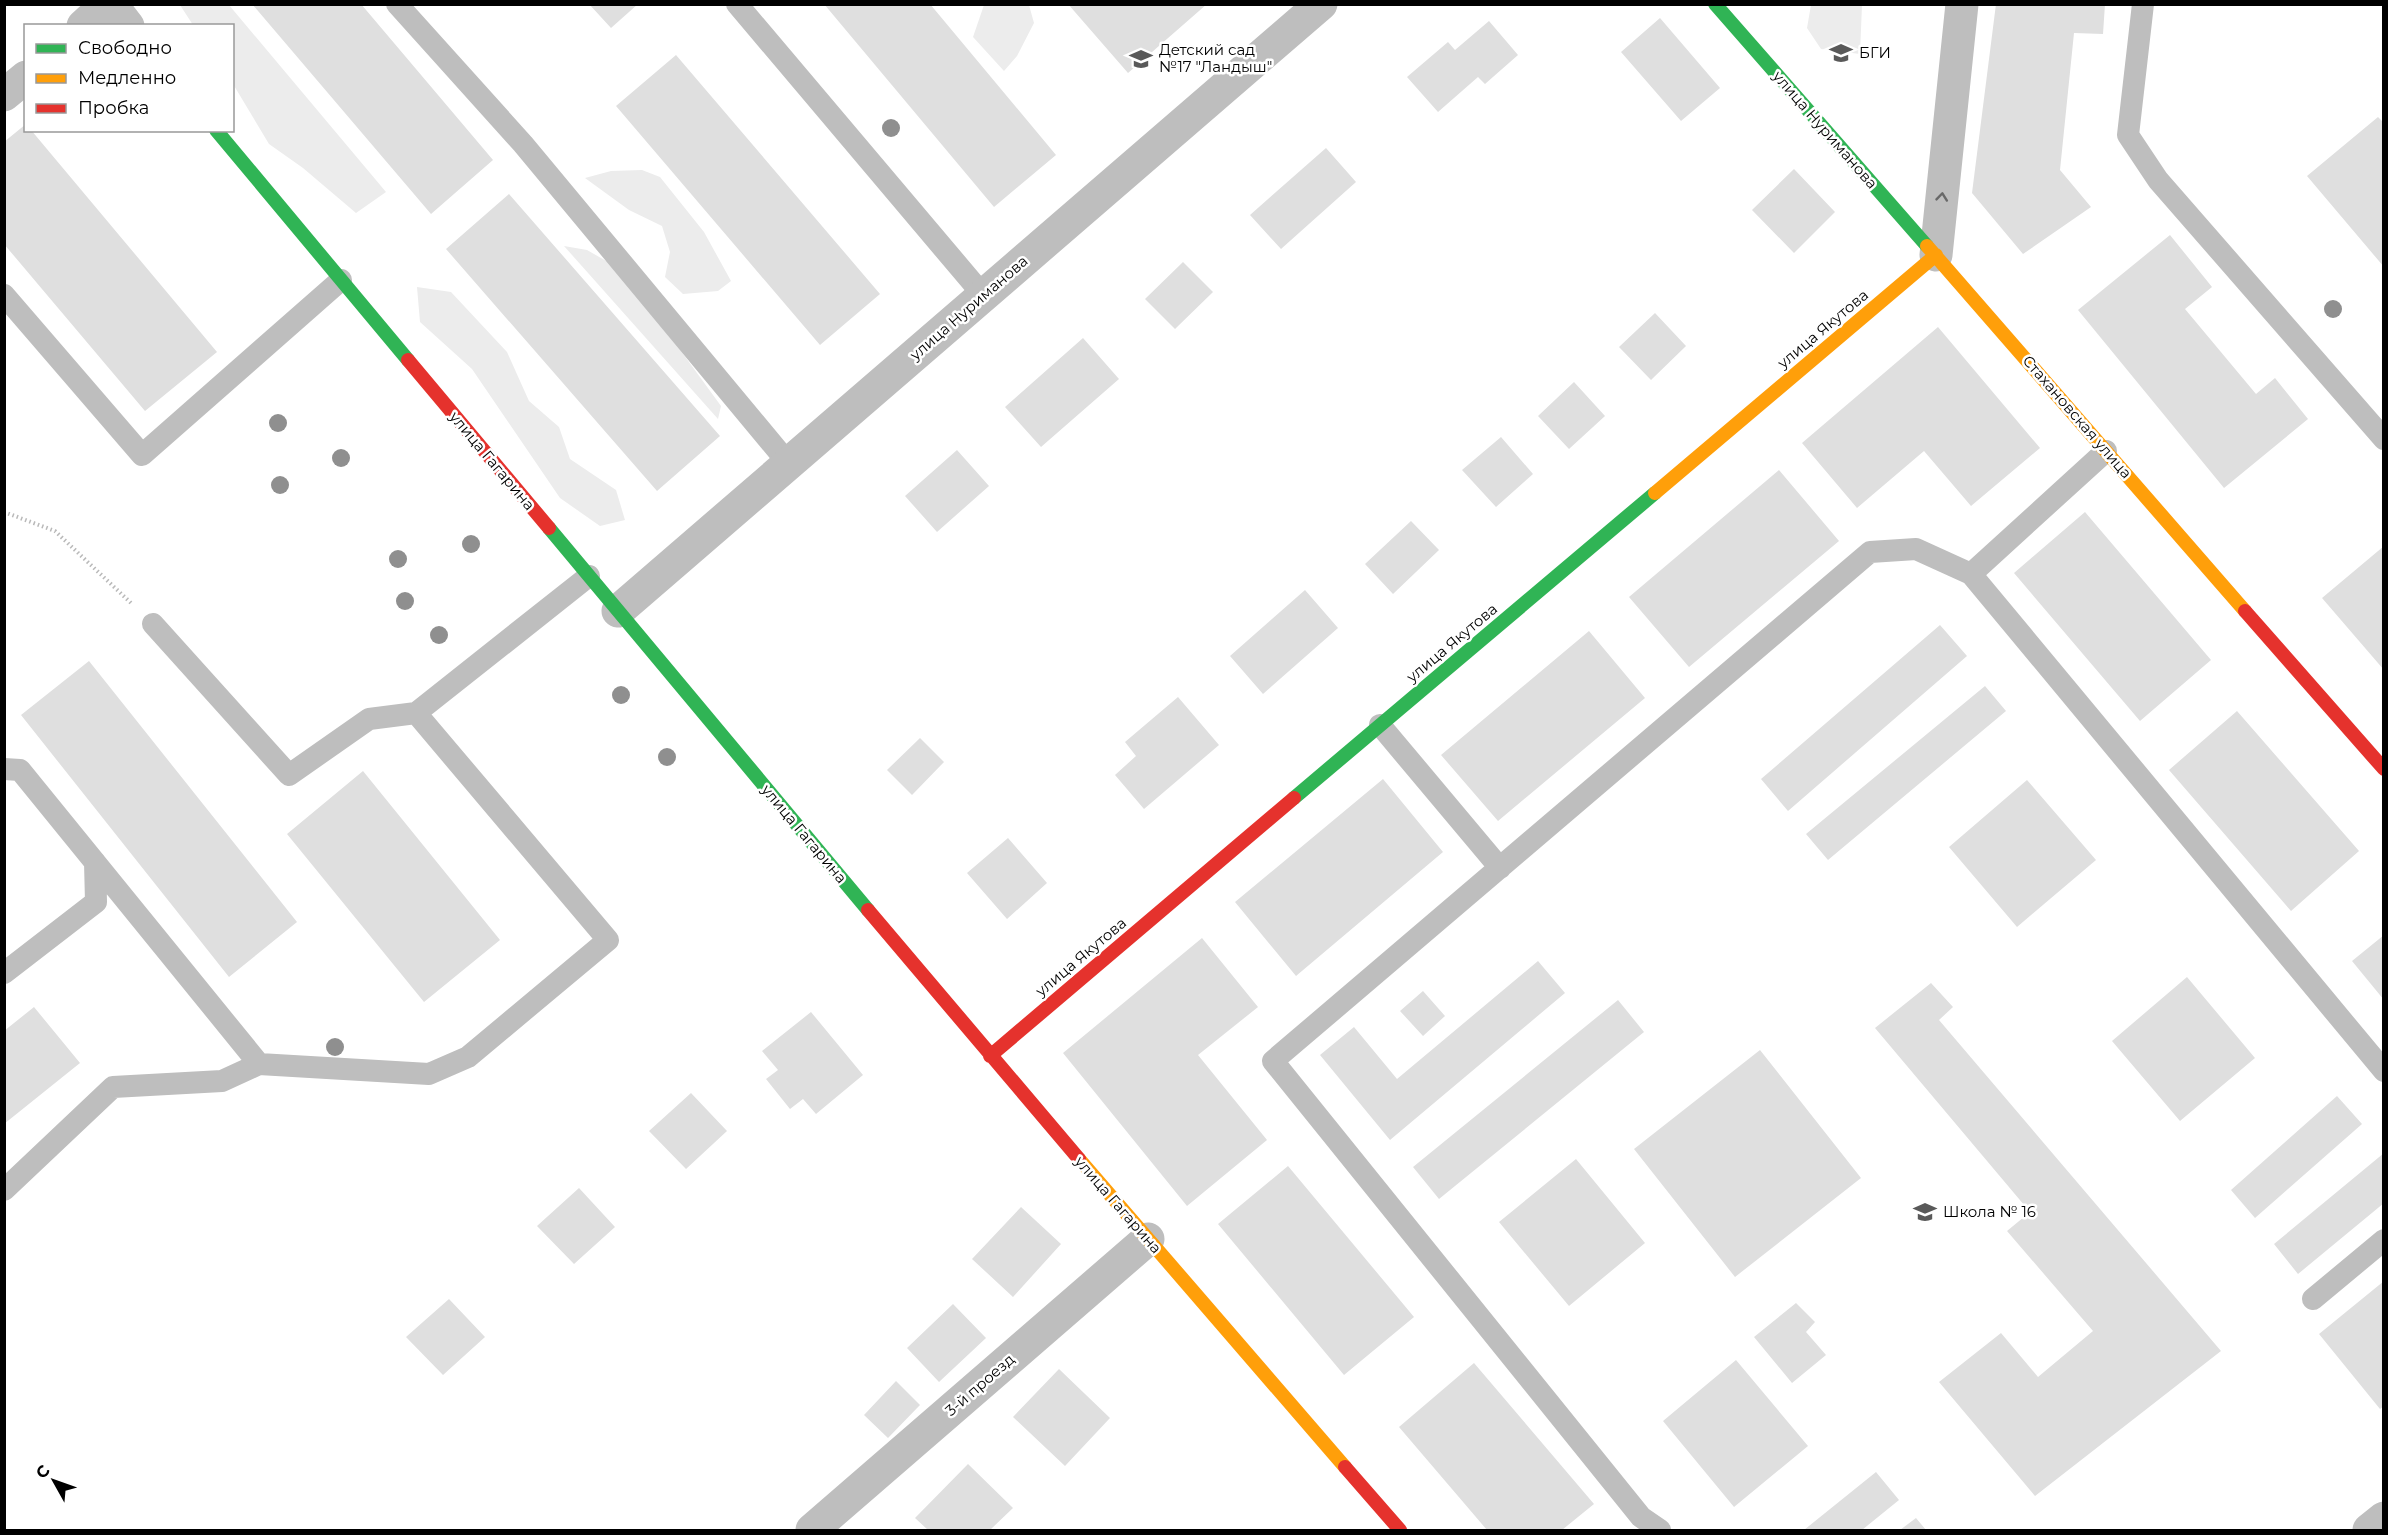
<svg xmlns="http://www.w3.org/2000/svg" width="2388" height="1535" font-family="Montserrat,sans-serif">
	<rect width="100%" height="100%" fill="#fff"/>
	<path fill="#ececec" d="M 180,5 L 229,5 L 386,192 L 356,213 L 303,168 L 269,144 L 233,84 L 232,26 L 193,25 Z
		M 984,5 L 1029,5 L 1034,23 L 1017,56 L 1004,71 L 973,37 Z
		M 1811,5 L 1862,5 L 1860,54 L 1821,49 L 1807,28 Z
		M 642,170 L 660,177 L 704,232 L 731,281 L 718,291 L 683,294 L 665,277 L 670,252 L 662,226 L 629,210 L 585,178 L 611,171 Z
		M 564,246 L 587,250 L 622,270 L 721,406 L 718,419 Z
		M 417,287 L 451,292 L 507,352 L 529,401 L 559,427 L 570,459 L 616,490 L 625,520 L 600,526 L 560,498 L 472,369 L 420,322 Z"/>
	<path fill="#dfdfdf" d="M 252,4 L 361,4 L 493,160 L 431,214 Z
		M 589,4 L 638,4 L 611,28 Z
		M 824,4 L 930,4 L 1056,155 L 994,207 Z
		M 1068,4 L 1207,4 L 1128,73 Z
		M 1996,4 L 2105,4 L 2103,34 L 2074,33 L 2060,170 L 2091,207 L 2023,254 L 1972,193 Z
		M 1660,18 L 1720,88 L 1681,121 L 1621,52 Z
		M 1489,21 L 1518,55 L 1485,84 L 1478,77 L 1438,112 L 1407,77 L 1448,42 L 1455,50 Z
		M 676,55 L 880,294 L 820,345 L 616,106 Z
		M 2378,117 L 2384,123 L 2384,267 L 2307,176 Z
		M 26,124 L 26,130 L 31,130 L 217,352 L 145,411 L 4,244 L 4,142 Z
		M 1326,148 L 1356,182 L 1281,249 L 1250,215 Z
		M 1794,169 L 1835,212 L 1794,253 L 1752,210 Z
		M 509,194 L 720,436 L 657,491 L 446,249 Z
		M 2170,235 L 2212,287 L 2185,309 L 2256,394 L 2275,378 L 2308,419 L 2224,488 L 2078,310 Z
		M 1183,262 L 1213,292 L 1175,329 L 1145,299 Z
		M 1655,313 L 1686,346 L 1651,380 L 1619,347 Z
		M 1938,327 L 2040,448 L 1971,506 L 1924,451 L 1857,508 L 1802,443 Z
		M 1083,338 L 1119,379 L 1041,447 L 1005,407 Z
		M 1574,382 L 1605,416 L 1569,449 L 1538,416 Z
		M 1501,437 L 1533,474 L 1496,507 L 1462,470 Z
		M 957,450 L 989,486 L 937,532 L 905,496 Z
		M 1779,470 L 1839,541 L 1689,667 L 1629,597 Z
		M 2085,512 L 2211,660 L 2140,721 L 2014,573 Z
		M 1411,521 L 1439,550 L 1393,594 L 1365,564 Z
		M 2384,546 L 2384,670 L 2322,598 Z
		M 1305,590 L 1338,628 L 1263,694 L 1230,656 Z
		M 1940,625 L 1967,656 L 1788,811 L 1761,779 Z
		M 1589,631 L 1645,698 L 1498,821 L 1441,755 Z
		M 89,661 L 297,922 L 229,977 L 21,715 Z
		M 1985,686 L 2006,711 L 1828,860 L 1806,834 Z
		M 1178,697 L 1219,745 L 1144,809 L 1115,775 L 1136,756 L 1125,742 Z
		M 2237,711 L 2359,851 L 2291,911 L 2169,770 Z
		M 920,738 L 944,762 L 912,795 L 887,770 Z
		M 363,771 L 500,940 L 424,1002 L 287,834 Z
		M 1383,779 L 1443,852 L 1296,976 L 1235,902 Z
		M 2027,780 L 2096,860 L 2017,927 L 1949,847 Z
		M 1008,838 L 1047,883 L 1007,919 L 967,873 Z
		M 2384,935 L 2384,1000 L 2352,961 Z
		M 1202,938 L 1258,1007 L 1198,1055 L 1267,1140 L 1187,1206 L 1063,1053 Z
		M 1538,961 L 1565,993 L 1390,1140 L 1320,1055 L 1354,1027 L 1397,1079 Z
		M 2187,977 L 2255,1058 L 2180,1121 L 2112,1041 Z
		M 1931,983 L 1953,1007 L 1939,1020 L 2221,1351 L 2035,1496 L 1939,1382 L 2001,1333 L 2038,1377 L 2093,1331 L 2007,1231 L 2030,1212 L 1875,1028 Z
		M 1423,991 L 1445,1016 L 1423,1036 L 1400,1011 Z
		M 1618,1000 L 1644,1032 L 1439,1199 L 1413,1167 Z
		M 34,1007 L 80,1063 L 4,1124 L 4,1031 Z
		M 811,1012 L 863,1075 L 816,1114 L 803,1099 L 790,1109 L 766,1079 L 778,1070 L 762,1051 Z
		M 1760,1050 L 1861,1178 L 1735,1277 L 1634,1149 Z
		M 691,1093 L 727,1131 L 686,1169 L 649,1131 Z
		M 2337,1096 L 2362,1124 L 2255,1218 L 2231,1190 Z
		M 2384,1153 L 2384,1203 L 2298,1274 L 2274,1244 Z
		M 1576,1159 L 1645,1243 L 1569,1306 L 1499,1222 Z
		M 1288,1166 L 1414,1317 L 1344,1375 L 1218,1224 Z
		M 579,1188 L 615,1227 L 574,1264 L 537,1226 Z
		M 1021,1207 L 1061,1244 L 1013,1297 L 972,1259 Z
		M 2384,1281 L 2384,1406 L 2380,1409 L 2319,1334 Z
		M 449,1299 L 485,1337 L 443,1375 L 406,1337 Z
		M 1796,1303 L 1815,1322 L 1806,1332 L 1826,1355 L 1792,1383 L 1754,1337 Z
		M 953,1304 L 986,1338 L 939,1382 L 907,1348 Z
		M 1736,1360 L 1808,1446 L 1734,1507 L 1663,1421 Z
		M 1474,1363 L 1594,1504 L 1562,1530 L 1487,1530 L 1399,1427 Z
		M 1059,1369 L 1110,1418 L 1065,1466 L 1013,1417 Z
		M 896,1381 L 920,1405 L 888,1438 L 864,1415 Z
		M 968,1464 L 1013,1508 L 990,1530 L 928,1530 L 915,1518 Z
		M 1876,1472 L 1899,1500 L 1862,1530 L 1804,1530 Z
		M 1916,1518 L 1926,1530 L 1900,1530 Z"/>
	<g fill="none" stroke-linecap="round" stroke-linejoin="round">
		<path stroke="#b9b9b9" stroke-width="4" stroke-dasharray="1.5 3" stroke-linecap="butt" d="M 4,512 L 55,531 L 131,603"/>
		<path stroke="#bebebe" stroke-width="22" d="M 397,4 L 523,144 L 789,464
			M 737,4 L 983,295
			M 2143,4 L 2128,135 L 2158,180 L 2384,439
			M 4,295 L 142,455 L 341,280
			M 1971,574 L 2384,1071
			M 153,624 L 289,775 L 369,719 L 416,713 L 589,576
			M 1380,725 L 1500,868
			M 4,769 L 20,770 L 259,1064 L 429,1074 L 468,1057 L 608,940 L 416,713
			M 4,973 L 96,902 L 95,862
			M 4,1190 L 113,1087 L 222,1081 L 259,1064
			M 2313,1299 L 2384,1240
			M 1660,1530 L 1641,1517 L 1273,1061 L 1870,552 L 1916,549 L 1971,574 L 2106,451"/>
		<path stroke="#bebebe" stroke-width="33" d="M 111,4 L 128,26
			M 83,26 L 107,4
			M 4,95 L 26,77
			M 1936,255 L 1962,4
			M 618,611 L 1321,4
			M 812,1530 L 1148,1239
			M 2369,1530 L 2384,1518"/>
		<path stroke="#30b455" stroke-width="14" d="M 1715,4 L 1927,246
			M 216,130 L 408,360
			M 549,528 L 868,910
			M 1294,798 L 1655,493"/>
		<path stroke="#ff9f0a" stroke-width="14" d="M 1927,246 L 2245,611
			M 1655,493 L 1936,255
			M 1079,1159 L 1345,1467"/>
		<path stroke="#e5322d" stroke-width="14" d="M 408,360 L 549,528
			M 2245,611 L 2384,769
			M 868,910 L 1079,1159
			M 990,1056 L 1294,798
			M 1345,1467 L 1400,1530"/>
	</g>
	<g fill="#8f8f8f">
		<circle cx="891" cy="128" r="9"/>
		<circle cx="2333" cy="309" r="9"/>
		<circle cx="278" cy="423" r="9"/>
		<circle cx="341" cy="458" r="9"/>
		<circle cx="280" cy="485" r="9"/>
		<circle cx="471" cy="544" r="9"/>
		<circle cx="398" cy="559" r="9"/>
		<circle cx="405" cy="601" r="9"/>
		<circle cx="439" cy="635" r="9"/>
		<circle cx="621" cy="695" r="9"/>
		<circle cx="667" cy="757" r="9"/>
		<circle cx="335" cy="1047" r="9"/>
	</g>
	<defs><path id="oneway-chevron" d="M-2-3.5L2.5 0L-2 3.5" fill="none" stroke-width="1.6" stroke-linecap="round" stroke-linejoin="round" transform="scale(1.5)"/></defs>
	<use stroke="#686868" href="#oneway-chevron" transform="translate(1942 197) rotate(-84)"/>
	<defs>
		<g id="school-bare" transform="scale(1.8)"><path d="M0-5L7-2L0 1L-7-2ZM-4 1L0 2.5L4 1V4Q0 6-4 4Z" fill="#595959" stroke="#fff" stroke-width="2.5" paint-order="stroke"/></g>
	</defs>
	<g fill-rule="evenodd">
		<use href="#school-bare" x="1841" y="53"/>
		<use href="#school-bare" x="1141" y="59"/>
		<use href="#school-bare" x="1925" y="1212"/>
	</g>
	<g text-anchor="middle" stroke-width="5" stroke-linejoin="round" paint-order="stroke">
		<g font-size="15" fill="#000" stroke="#fff" text-anchor="start">
			<text x="1159" y="55">Детский сад<tspan x="1159" dy="17">№17 "Ландыш"</tspan></text>
			<text x="1859" y="58">БГИ</text>
			<text x="1943" y="1217">Школа № 16</text>
		</g>
		<g font-size="15" fill="#000" stroke="#fff">
			<text transform="translate(1825 130) rotate(49)" y="5">улица Нуриманова</text>
			<text transform="translate(969 308) rotate(-41)" y="5">улица Нуриманова</text>
			<text transform="translate(1823 329) rotate(-40)" y="5">улица Якутова</text>
			<text transform="translate(2077 417) rotate(49)" y="5">Стахановская улица</text>
			<text transform="translate(492 461) rotate(50)" y="5">улица Гагарина</text>
			<text transform="translate(1452 643) rotate(-40)" y="5">улица Якутова</text>
			<text transform="translate(804 834) rotate(50)" y="5">улица Гагарина</text>
			<text transform="translate(1081 957) rotate(-40)" y="5">улица Якутова</text>
			<text transform="translate(1118 1205) rotate(49)" y="5">улица Гагарина</text>
			<text transform="translate(980 1385) rotate(-41)" y="5">3-й проезд</text>
		</g>
	</g>
	<rect width="2388" height="1535" fill="none" stroke="#000000" stroke-width="12"/>
	<rect x="24" y="24" width="210" height="108" fill="#ffffff" stroke="#999999" stroke-width="1.5"/>
	<rect x="36" y="44" width="30" height="9" fill="#30b455" stroke="#999999" stroke-width="1.5"/>
	<text x="78" y="54" font-size="18" fill="#000000">Свободно</text>
	<rect x="36" y="74" width="30" height="9" fill="#ff9f0a" stroke="#999999" stroke-width="1.5"/>
	<text x="78" y="84" font-size="18" fill="#000000">Медленно</text>
	<rect x="36" y="104" width="30" height="9" fill="#e5322d" stroke="#999999" stroke-width="1.5"/>
	<text x="78" y="114" font-size="18" fill="#000000">Пробка</text>
	<g transform="translate(54 1481) rotate(310)" stroke="#ffffff" stroke-width="4.5" paint-order="stroke">
	<path d="M0-4.5L10 22L0 15L-10 22Z" fill="#000000"/>
	<text y="-9" font-size="16" font-weight="bold" text-anchor="middle" fill="#000000">С</text>
	</g>
</svg>
